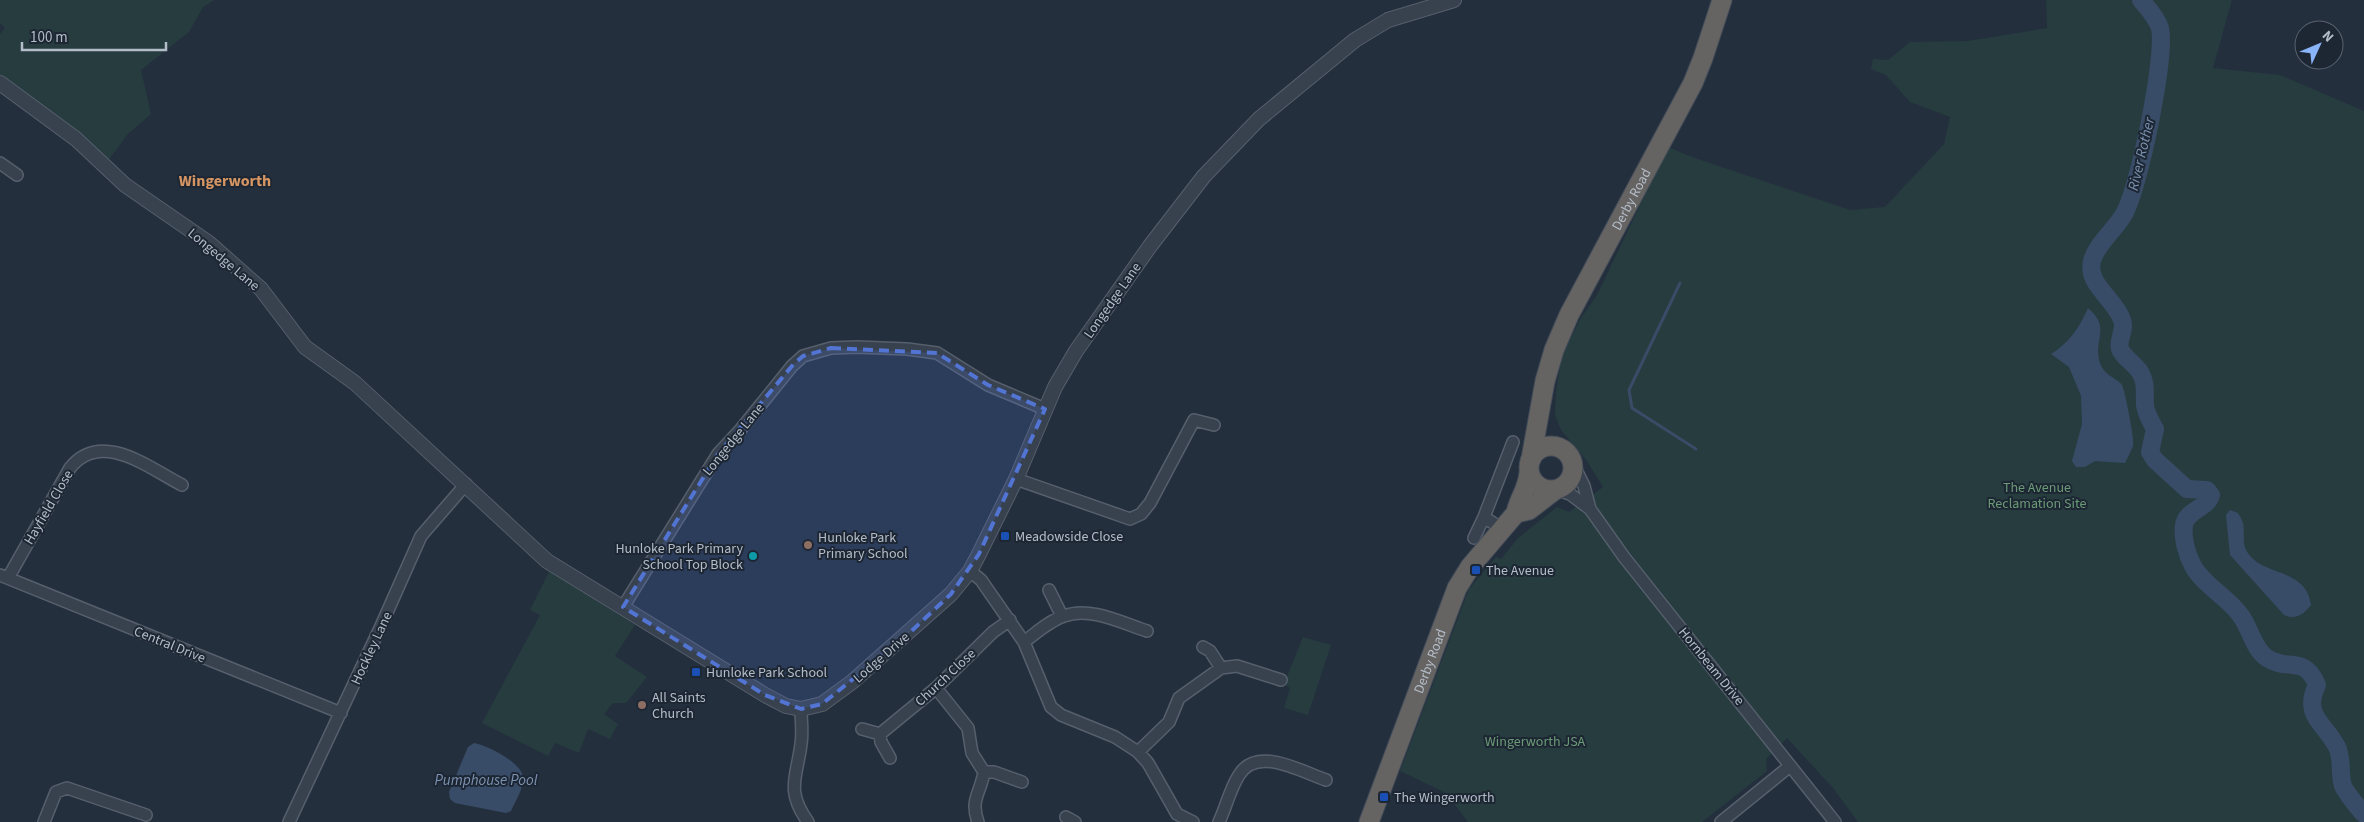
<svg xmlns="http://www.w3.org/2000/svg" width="2364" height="822" font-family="'Source Sans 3',sans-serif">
	<rect width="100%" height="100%" fill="#242f3e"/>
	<path fill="#263c3f" d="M 0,0 L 214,0 L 203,7 L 189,32 L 141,70 L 151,114 L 127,135 L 108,161 L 80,133 L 0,75 L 0,34 L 5,28 L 0,23 Z
		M 2046,0 L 2232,0 L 2213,68 L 2280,75 L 2364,111 L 2364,822 L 1858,822 L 1833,788 L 1787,738 L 1766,759 L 1767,771 L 1702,822 L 1468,822 L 1446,793 L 1400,771 L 1469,589 L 1496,557 L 1501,559 L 1518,538 L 1557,507 L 1569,512 L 1603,487 L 1587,461 L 1561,430 L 1555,415 L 1556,392 L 1562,355 L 1581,318 L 1597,295 L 1668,147 L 1692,157 L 1850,210 L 1885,207 L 1944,144 L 1950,117 L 1910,102 L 1886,75 L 1871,69 L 1873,59 L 1888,60 L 1910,42 L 1968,41 L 2047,28 Z
		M 551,568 L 594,599 L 635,625 L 615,656 L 647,677 L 626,703 L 613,703 L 604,714 L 618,724 L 610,739 L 588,729 L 579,753 L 555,743 L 548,756 L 482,723 L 540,615 L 530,610 Z
		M 1303,637 L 1331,645 L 1308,715 L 1284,708 L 1290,688 L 1284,684 Z"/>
	<path fill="#394c67" d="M 2088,308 C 2111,328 2094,338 2099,360 C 2103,376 2116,377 2122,385 C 2125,391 2135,441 2133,446 C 2131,451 2128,457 2125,463 L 2095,461 L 2085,467 L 2076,467 L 2072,461 L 2082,424 L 2081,396 L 2069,367 L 2051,354 C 2070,342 2079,328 2088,308 Z
		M 2230,510 L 2238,513 C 2240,516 2242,520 2243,523 C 2245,532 2242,542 2246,550 C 2261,578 2306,566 2311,605 C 2303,615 2296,620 2284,615 L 2230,555 L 2226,515 Z
		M 474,743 C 487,745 523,763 523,778 C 524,788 515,802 511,811 L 506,813 L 455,803 L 450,799 L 449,792 L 468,747 Z"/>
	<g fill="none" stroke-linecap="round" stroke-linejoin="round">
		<path stroke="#394c67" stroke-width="3" d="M 1680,283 L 1629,390 L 1632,408 L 1696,449"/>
		<path stroke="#394c67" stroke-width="18" d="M 2141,0 C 2147,7 2157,18 2160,28 C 2166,57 2139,188 2124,214 C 2116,229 2096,244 2092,261 C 2086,284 2115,299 2122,320 C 2126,330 2117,340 2120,349 C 2123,357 2135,364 2140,372 C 2147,383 2144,393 2145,405 C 2146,414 2151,422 2155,429 L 2150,452 L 2155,460 L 2187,489 L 2207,490 L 2211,495 C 2207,509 2186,510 2184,525 C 2182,538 2187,555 2193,566 C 2203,585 2229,598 2241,616 C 2250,628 2254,650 2267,658 C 2288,672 2304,654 2317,685 C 2302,716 2325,723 2337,747 C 2343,759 2339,774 2343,786 C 2345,791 2359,809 2364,814"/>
		<g stroke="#565f6c" stroke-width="14">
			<path id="minor" d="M 0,163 L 17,175
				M 1573,464 L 1584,486 L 1590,509
				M 1016,479 L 1130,519 L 1141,514 L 1150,503 L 1194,420 L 1214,425
				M 1557,490 L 1570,494 L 1590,509 L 1624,557 L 1835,822
				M 1502,529 L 1484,517 L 1513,442
				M 1474,538 L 1484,517
				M 970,571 L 981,580 L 1024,642 L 1051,707 L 1061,715 L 1115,737 L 1138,752 L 1148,763 L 1177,814 L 1193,822
				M 0,575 L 341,713
				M 8,578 L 70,468 C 101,429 149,468 182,485
				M 1049,590 L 1062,616
				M 623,607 L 718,454 L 741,429 L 792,366 L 803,356 L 831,348 L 857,347 L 907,349 L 937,353 L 988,385 L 1045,409
				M 1024,642 C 1036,633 1049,621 1064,616 C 1090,606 1122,623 1147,631
				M 1203,647 L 1210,651 L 1221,668 L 1237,666 L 1281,680
				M 936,688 L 968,728 L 972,753 L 984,772 C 980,795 970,799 978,822
				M 801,709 C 801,721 803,733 801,744 C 797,777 785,790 808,822
				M 862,729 L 880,734
				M 1138,752 L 1169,722 L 1179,698 L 1221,668
				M 890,758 L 881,742 L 880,734 L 936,688 L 993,632 L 1010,620
				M 984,772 L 994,772 L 1022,782
				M 1066,817 L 1075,822
				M 44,822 L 56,792 L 67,788 L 146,815
				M 289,822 L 381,626 L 421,536 L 466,484
				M 1219,822 C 1226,807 1230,789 1239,775 C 1257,745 1302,772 1326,780
				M 1721,822 L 1790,766"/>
		</g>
		<g stroke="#565f6c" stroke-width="16">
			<path id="tertiary" d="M 0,83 L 76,139 L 125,185 L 209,243 L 261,289 L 305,347 L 355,383 L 547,561 L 765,695 L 786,706 L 801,709 L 822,704 L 852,682 L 951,594 L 970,571 L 979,554 L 1016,479 L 1055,387 L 1076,351 L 1150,246 L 1204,176 L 1259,119 L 1355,40 L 1388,20 L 1454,0"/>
		</g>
		<g stroke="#434c59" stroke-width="21">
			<g id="trunk">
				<circle cx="1551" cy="468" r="22"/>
				<path id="s1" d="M 1531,459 L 1545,381 L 1554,350 L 1569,315 L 1693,83 L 1703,58 L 1722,0"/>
				<path d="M 1516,513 L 1529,510 L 1555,490"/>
				<path id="s2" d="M 1369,822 L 1457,588 L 1470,567 L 1516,513 C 1519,497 1527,492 1529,473"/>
			</g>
		</g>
		<use href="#minor" stroke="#38414e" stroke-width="11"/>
		<use href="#tertiary" stroke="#38414e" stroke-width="14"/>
		<use href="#trunk" stroke="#656462" stroke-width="19"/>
	</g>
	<path fill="#5274d3" fill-opacity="0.2" stroke="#5274d3" stroke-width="4" stroke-dasharray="10 6" stroke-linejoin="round" d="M 831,348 L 937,353 L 988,385 L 1045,409 L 979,554 L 951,594 L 904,638 L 822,704 L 801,709 L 765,695 L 623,607 L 718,454 L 792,366 L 803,356 Z"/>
	<g fill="#1a4fb4" stroke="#1d2633" stroke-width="2">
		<rect x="1000" y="531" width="10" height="10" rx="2.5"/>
		<rect x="1471" y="565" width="10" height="10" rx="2.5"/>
		<rect x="691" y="667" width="10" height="10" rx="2.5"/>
		<rect x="1379" y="792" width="10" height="10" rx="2.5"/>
	</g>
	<g fill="#8d6e63" stroke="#1d2633" stroke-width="2">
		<circle cx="808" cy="545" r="5"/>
		<circle cx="642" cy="705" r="5"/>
	</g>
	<circle fill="#0f9aa8" stroke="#1d2633" stroke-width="2" cx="753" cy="556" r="5"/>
	<g text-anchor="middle" stroke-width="4" stroke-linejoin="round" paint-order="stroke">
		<g font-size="14" fill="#b4bcc9" stroke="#1d2633">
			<text dy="5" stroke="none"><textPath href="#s1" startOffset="281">Derby Road</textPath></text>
			<text transform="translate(224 259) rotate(40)" y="5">Longedge Lane</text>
			<text transform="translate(1112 300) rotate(-55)" y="5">Longedge Lane</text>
			<text transform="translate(733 439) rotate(-51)" y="5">Longedge Lane</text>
			<text transform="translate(48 507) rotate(-60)" y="5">Hayfield Close</text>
			<text transform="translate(170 644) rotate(22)" y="5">Central Drive</text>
			<text transform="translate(371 648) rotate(-65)" y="5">Hockley Lane</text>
			<text transform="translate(881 657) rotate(-41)" y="5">Lodge Drive</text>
			<text dy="5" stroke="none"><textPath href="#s2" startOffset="172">Derby Road</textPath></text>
			<text transform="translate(1712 666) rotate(51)" y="5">Hornbeam Drive</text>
			<text transform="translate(945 677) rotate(-43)" y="5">Church Close</text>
		</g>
		<g font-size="14" fill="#6b9a76" stroke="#1d2633">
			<text x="2037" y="492">The Avenue<tspan x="2037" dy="16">Reclamation Site</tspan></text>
			<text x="1535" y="746">Wingerworth JSA</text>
		</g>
		<g font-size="14" fill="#b4bcc9" stroke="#1d2633" text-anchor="start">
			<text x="1015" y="541">Meadowside Close</text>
			<text x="818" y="542">Hunloke Park<tspan x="818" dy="16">Primary School</tspan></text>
			<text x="743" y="553" text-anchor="end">Hunloke Park Primary<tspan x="743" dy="16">School Top Block</tspan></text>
			<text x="1486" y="575">The Avenue</text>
			<text x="706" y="677">Hunloke Park School</text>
			<text x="652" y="702">All Saints<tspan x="652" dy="16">Church</tspan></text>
			<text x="1394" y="802">The Wingerworth</text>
		</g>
		<g font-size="15" font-style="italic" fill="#7c92b1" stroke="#1d2633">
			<text transform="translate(2141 154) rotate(-77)" y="5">River Rother</text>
			<text x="486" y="785">Pumphouse Pool</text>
		</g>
		<g font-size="16" font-weight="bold" fill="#d59563" stroke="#1d2633">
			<text x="225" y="186">Wingerworth</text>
		</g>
	</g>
	<g transform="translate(2319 45) rotate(46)"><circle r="24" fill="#1d2633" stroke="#59626f"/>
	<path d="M0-4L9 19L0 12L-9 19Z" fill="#8ab4f8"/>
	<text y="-8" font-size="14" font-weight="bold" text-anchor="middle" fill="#b4bcc9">N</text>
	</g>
	<path d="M22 42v8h144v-8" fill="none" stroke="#b4bcc9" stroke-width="2.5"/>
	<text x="30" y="42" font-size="15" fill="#b4bcc9" stroke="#1d2633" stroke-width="4" paint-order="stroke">100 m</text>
</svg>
